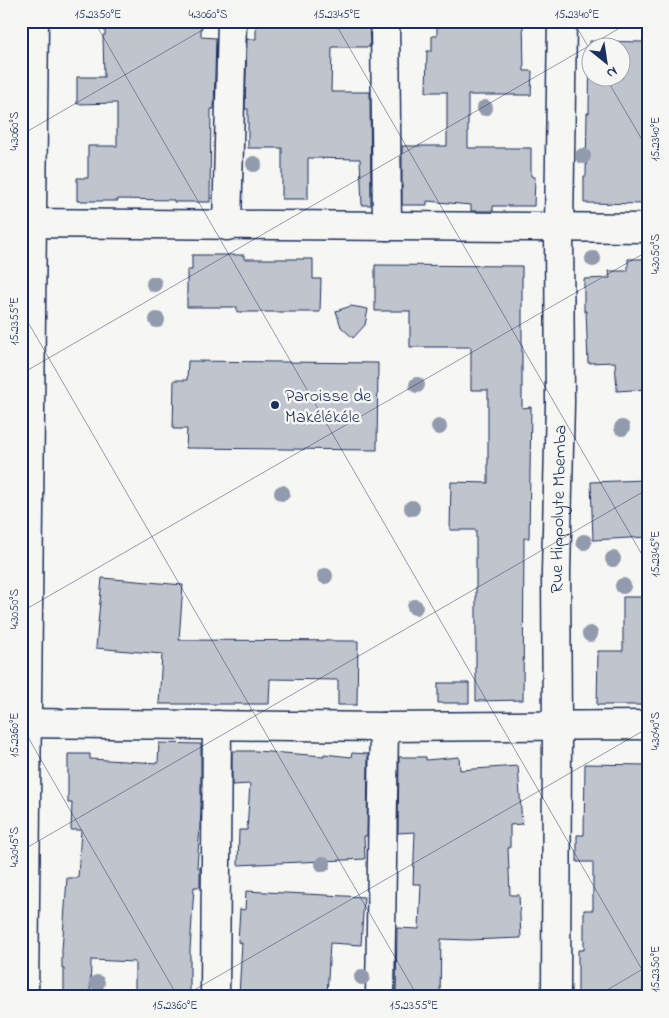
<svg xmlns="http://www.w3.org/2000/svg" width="669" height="1018" font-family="'Indie Flower',sans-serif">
	<rect width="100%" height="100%" fill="#f6f6f2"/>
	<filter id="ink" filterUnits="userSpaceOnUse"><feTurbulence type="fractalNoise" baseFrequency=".02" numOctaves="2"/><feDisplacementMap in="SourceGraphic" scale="10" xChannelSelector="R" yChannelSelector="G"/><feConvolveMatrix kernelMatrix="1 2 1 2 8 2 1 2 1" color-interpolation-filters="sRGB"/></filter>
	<g filter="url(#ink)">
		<path fill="#c0c4cd" stroke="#1b2f5e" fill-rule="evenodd" d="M 105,21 L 201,21 L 201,37 L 216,38 L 214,109 L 211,109 L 210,202 L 174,202 L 174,200 L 118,199 L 118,201 L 77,201 L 77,178 L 88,178 L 88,146 L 117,146 L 117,103 L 77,104 L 77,77 L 104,77 L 103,35 L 105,35 Z
			M 256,21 L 369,21 L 370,47 L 332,47 L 331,92 L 370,92 L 371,205 L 362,205 L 360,159 L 308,158 L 308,199 L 282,199 L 282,148 L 248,148 L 248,109 L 245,109 L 247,39 L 256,39 Z
			M 437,21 L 523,21 L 524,71 L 532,71 L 531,95 L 468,95 L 468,148 L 531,148 L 531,176 L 535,177 L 534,206 L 493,206 L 493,211 L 471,211 L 471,205 L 427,201 L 427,205 L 402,205 L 402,146 L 447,146 L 447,92 L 426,92 L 427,51 L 432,51 L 432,36 L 437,36 Z
			M 590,41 L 644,42 L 644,101 L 645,122 L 647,122 L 646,160 L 648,160 L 648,204 L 584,203 L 584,176 L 586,176 L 587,113 L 589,113 ZM 592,48 L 622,48 L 622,78 L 592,78 Z
			M 192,255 L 244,255 L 244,259 L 313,259 L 313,279 L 321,279 L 320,312 L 237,312 L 237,307 L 187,307 L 187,270 L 192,270 Z
			M 628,259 L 648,259 L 648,389 L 617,391 L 615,362 L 588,363 L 586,311 L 584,311 L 584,279 L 610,278 L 609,271 L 628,271 Z
			M 375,265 L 522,266 L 522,408 L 531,407 L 529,538 L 524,538 L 523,700 L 476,701 L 476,530 L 450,530 L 451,482 L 488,483 L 488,390 L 471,390 L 471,347 L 410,347 L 410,311 L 375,311 Z
			M 351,306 L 368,309 L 365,325 L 353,338 L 341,327 L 336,311 Z
			M 188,361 L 378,363 L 377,450 L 186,448 L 187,429 L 173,429 L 174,380 L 187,380 Z
			M 645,480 L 647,537 L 593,540 L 591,482 Z
			M 102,578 L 183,585 L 179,640 L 358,641 L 357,705 L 338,705 L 338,680 L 270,679 L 269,704 L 159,704 L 162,654 L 96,648 Z
			M 623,597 L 647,597 L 646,705 L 597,705 L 598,651 L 623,651 Z
			M 438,683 L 469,683 L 469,703 L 438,703 Z
			M 159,743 L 201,744 L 201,812 L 197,867 L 200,867 L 200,887 L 194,887 L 190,950 L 190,997 L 135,997 L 135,962 L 91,960 L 90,997 L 64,997 L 64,969 L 62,969 L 62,950 L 67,878 L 78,878 L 81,830 L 71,830 L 72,803 L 68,803 L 68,754 L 90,754 L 90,759 L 158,763 Z
			M 232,751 L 256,751 L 324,756 L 324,754 L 351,757 L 352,753 L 368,754 L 367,836 L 364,836 L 365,859 L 238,865 L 239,830 L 247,830 L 250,784 L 232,785 Z
			M 399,757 L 426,757 L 426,760 L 459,757 L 460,770 L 518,766 L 522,824 L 510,825 L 510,848 L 508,848 L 510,895 L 519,895 L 521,938 L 469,940 L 441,939 L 440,997 L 396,997 L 397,928 L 419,929 L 421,884 L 413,884 L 415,832 L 398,833 Z
			M 585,764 L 648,765 L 648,863 L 646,863 L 645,905 L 644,905 L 643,997 L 578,997 L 578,950 L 584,950 L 584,910 L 593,910 L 593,862 L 577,862 L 577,835 L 584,835 Z
			M 246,891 L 364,897 L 361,945 L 330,943 L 327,996 L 302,994 L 301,997 L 239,995 L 242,943 L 238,942 L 240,909 L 245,910 Z"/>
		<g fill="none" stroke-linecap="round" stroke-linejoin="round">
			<g stroke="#1b2f5e" stroke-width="31">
				<g id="minor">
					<path d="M 385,21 L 387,226"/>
					<path d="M 21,223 L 648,228"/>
					<path d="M 227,226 L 232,21"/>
					<path d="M 21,723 L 384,727 L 648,725"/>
					<path d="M 215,997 L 217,725"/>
					<path d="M 380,997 L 384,727"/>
					<path id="s1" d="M 556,997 L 557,727 L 556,573 L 560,403 L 559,227 L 562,21"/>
				</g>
			</g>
			<g stroke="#1b2f5e" stroke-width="31">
				<path id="major" d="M 24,997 L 34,21"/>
			</g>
			<use href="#minor" stroke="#f6f6f2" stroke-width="28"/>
			<use href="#major" stroke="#f6f6f2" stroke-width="28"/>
		</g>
		<g fill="#929bae">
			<circle cx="485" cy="108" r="8"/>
			<circle cx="583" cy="156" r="8"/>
			<circle cx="254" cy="164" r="8"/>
			<circle cx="593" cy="259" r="8"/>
			<circle cx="154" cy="284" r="8"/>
			<circle cx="157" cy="320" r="8"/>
			<circle cx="417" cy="385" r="8"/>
			<circle cx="439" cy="427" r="8"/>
			<circle cx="622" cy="428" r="8"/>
			<circle cx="282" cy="493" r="8"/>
			<circle cx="412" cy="508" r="8"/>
			<circle cx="584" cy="542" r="8"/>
			<circle cx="613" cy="559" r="8"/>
			<circle cx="325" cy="576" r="8"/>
			<circle cx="623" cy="586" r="8"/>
			<circle cx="415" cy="607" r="8"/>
			<circle cx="590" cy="634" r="8"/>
			<circle cx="323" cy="864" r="8"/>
			<circle cx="362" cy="977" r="8"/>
			<circle cx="97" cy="983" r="8"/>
		</g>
	</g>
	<path fill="none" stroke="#1b2f5e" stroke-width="1" stroke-opacity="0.45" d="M 94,21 L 648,980M 334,21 L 648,565M 573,21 L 592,53M 606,78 L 648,150M 21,135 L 218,21M 21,310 L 418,997M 21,374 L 632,21M 21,612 L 648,251M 21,725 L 178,997M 21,851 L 648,489M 182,997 L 648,728M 595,997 L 648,966"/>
	<circle fill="#1b2f5e" stroke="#f6f6f2" stroke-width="2" cx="275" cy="405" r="5"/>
	<g text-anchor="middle" stroke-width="5" stroke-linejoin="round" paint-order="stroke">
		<g font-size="18" fill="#1b2f5e" stroke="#f6f6f2" text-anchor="start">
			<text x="285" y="401">Paroisse de<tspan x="285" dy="21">Makélékéle</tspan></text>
		</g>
		<g font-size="18" fill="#1b2f5e" stroke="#f6f6f2">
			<text dy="6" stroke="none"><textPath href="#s1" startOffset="488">Rue Hippolyte Mbemba</textPath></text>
		</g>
	</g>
	<rect width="669" height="1018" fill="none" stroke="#f6f6f2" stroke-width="55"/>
	<g transform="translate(606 62) rotate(150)"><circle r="24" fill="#f6f6f2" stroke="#9ea6b7"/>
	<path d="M0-4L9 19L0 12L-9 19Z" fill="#1b2f5e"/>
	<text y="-8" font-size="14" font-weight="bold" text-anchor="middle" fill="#1b2f5e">N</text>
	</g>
	<rect x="28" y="28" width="614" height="962" fill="none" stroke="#1b2f5e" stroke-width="2"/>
	<g font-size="12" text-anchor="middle" fill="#1b2f5e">
		<text x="98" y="18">15.2350°E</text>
		<text x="208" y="18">4.3060°S</text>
		<text x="337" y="18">15.2345°E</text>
		<text x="577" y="18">15.2340°E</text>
		<text transform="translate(14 131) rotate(-90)" y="4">4.3060°S</text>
		<text transform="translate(655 139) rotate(-90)" y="4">15.2340°E</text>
		<text transform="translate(655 254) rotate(-90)" y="4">4.3050°S</text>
		<text transform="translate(14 321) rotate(-90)" y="4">15.2355°E</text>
		<text transform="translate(655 554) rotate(-90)" y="4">15.2345°E</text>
		<text transform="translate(14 609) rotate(-90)" y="4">4.3050°S</text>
		<text transform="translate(655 731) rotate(-90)" y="4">4.3040°S</text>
		<text transform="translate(14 735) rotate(-90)" y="4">15.2360°E</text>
		<text transform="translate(14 847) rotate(-90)" y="4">4.3045°S</text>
		<text transform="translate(655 969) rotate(-90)" y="4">15.2350°E</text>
		<text x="175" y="1009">15.2360°E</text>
		<text x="414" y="1009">15.2355°E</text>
	</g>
</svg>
